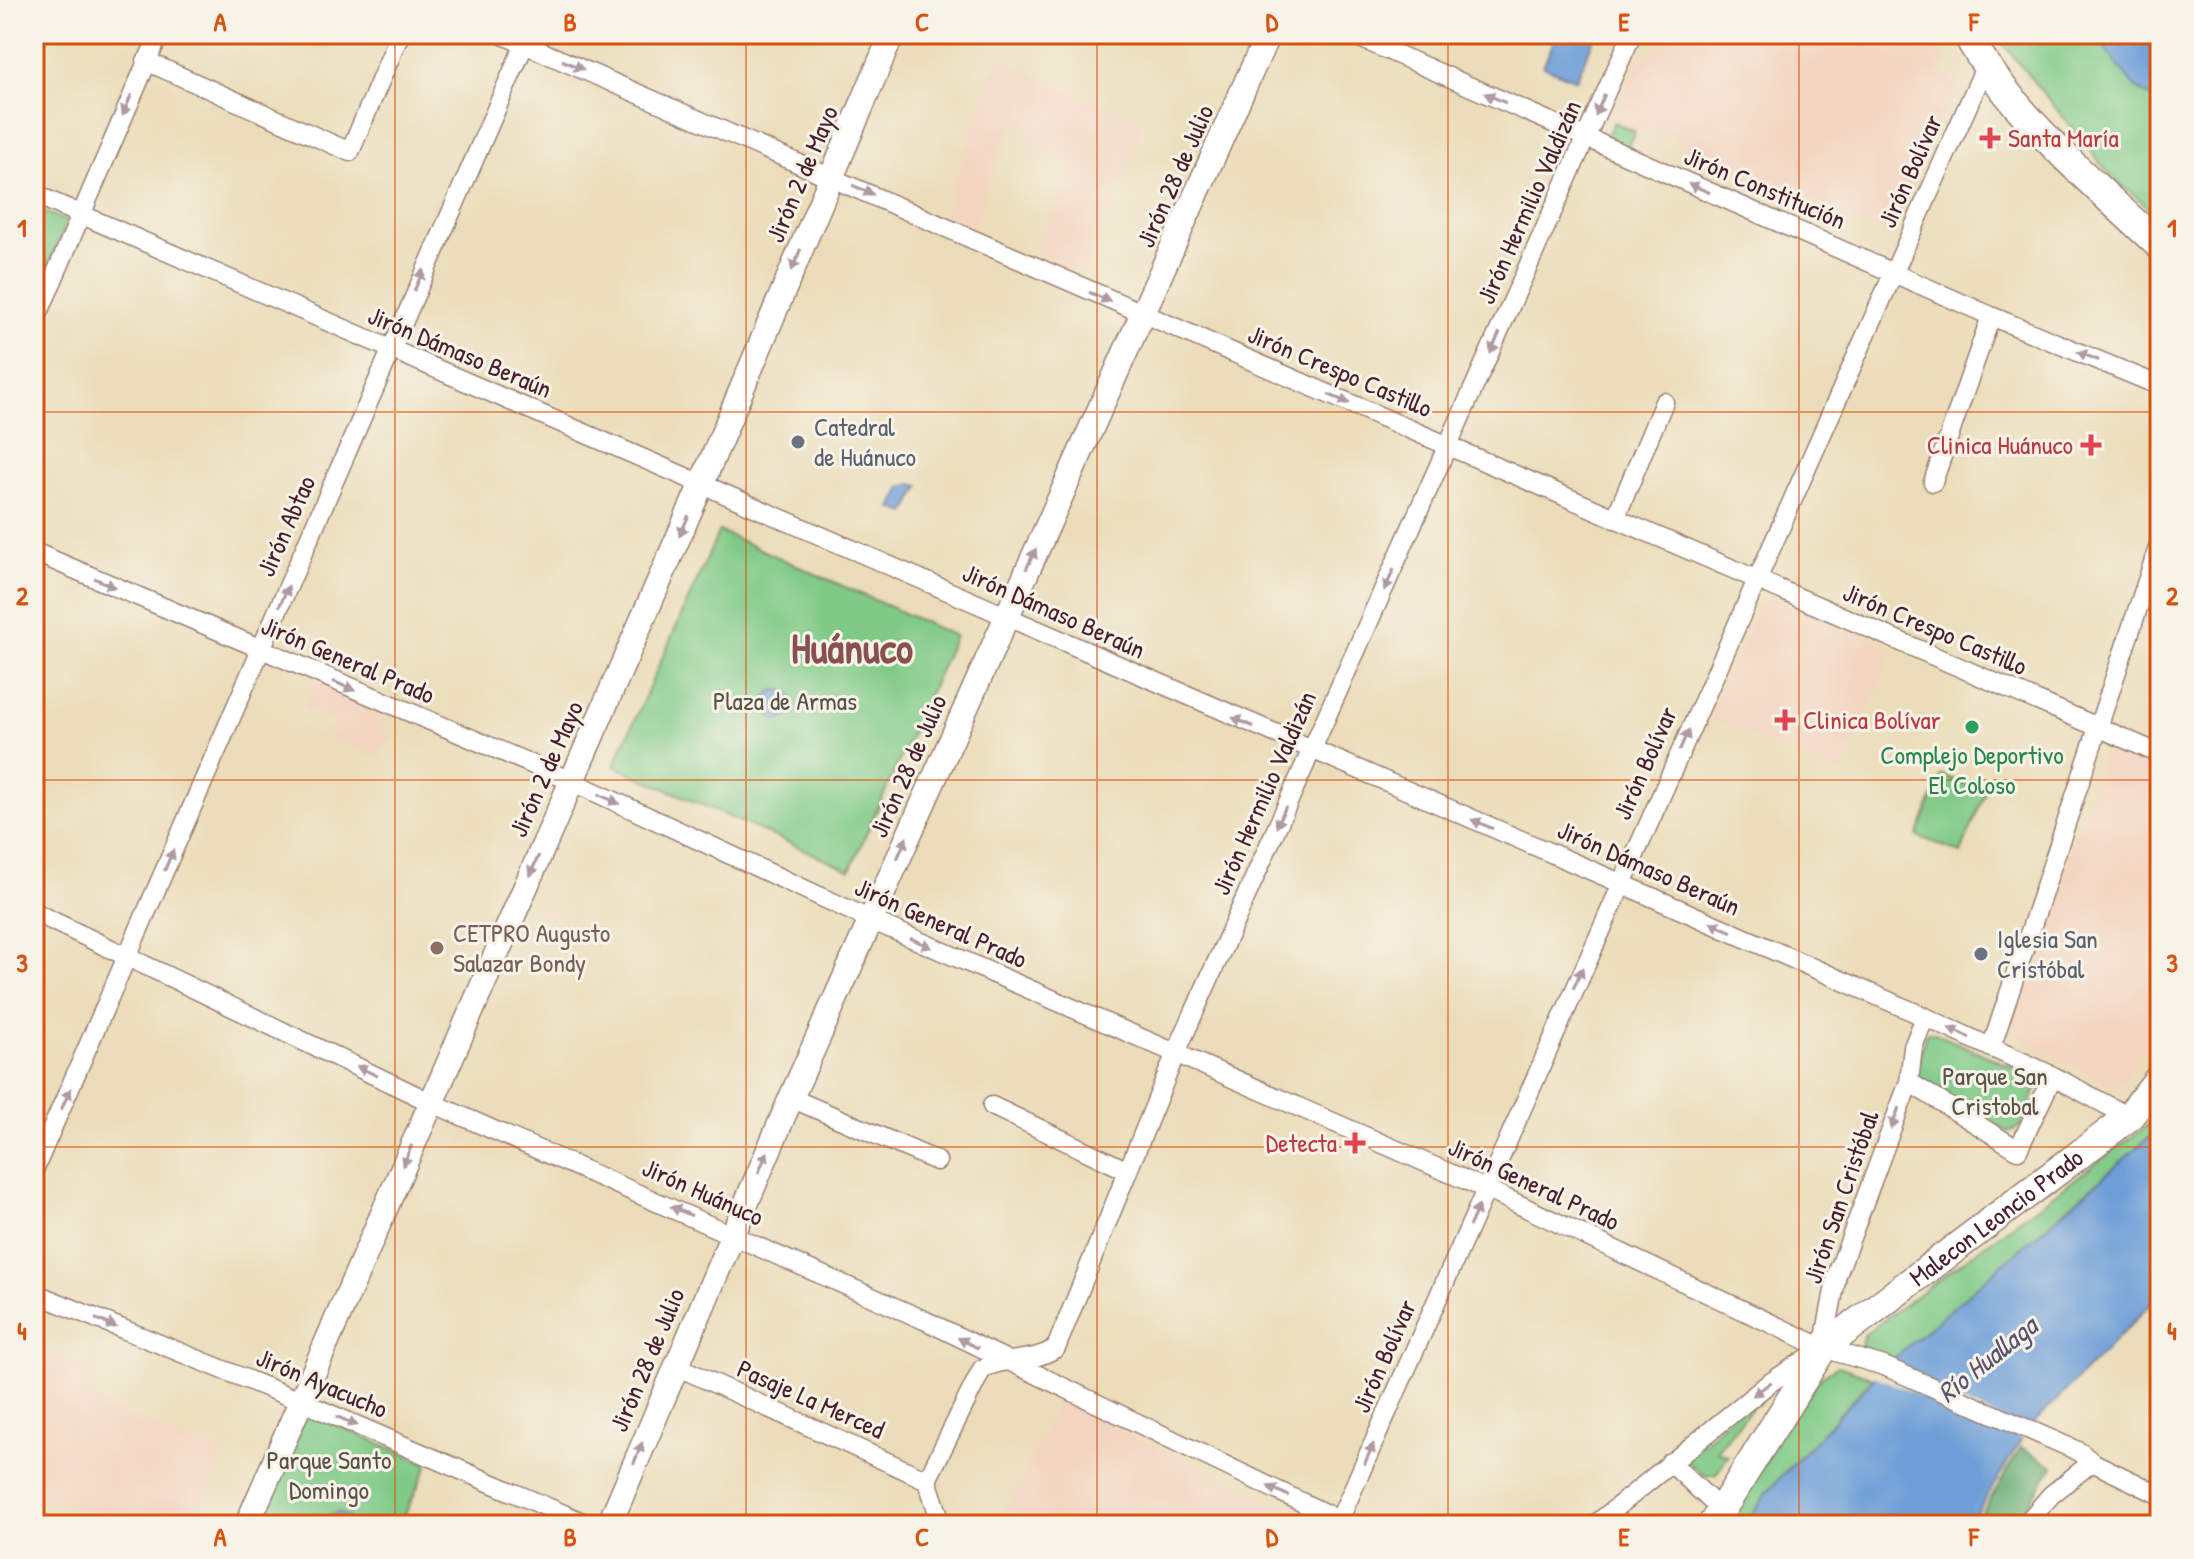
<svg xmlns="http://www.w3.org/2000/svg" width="2194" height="1559" font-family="'Patrick Hand',sans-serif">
	<rect width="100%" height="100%" fill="#f7f3e8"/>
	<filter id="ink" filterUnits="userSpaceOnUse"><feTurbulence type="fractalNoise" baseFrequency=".0125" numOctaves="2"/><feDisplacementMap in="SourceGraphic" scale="16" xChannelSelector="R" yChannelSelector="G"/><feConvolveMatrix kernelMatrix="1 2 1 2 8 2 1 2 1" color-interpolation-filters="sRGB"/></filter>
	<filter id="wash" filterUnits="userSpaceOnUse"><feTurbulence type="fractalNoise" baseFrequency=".006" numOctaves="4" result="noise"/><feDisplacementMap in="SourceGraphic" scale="32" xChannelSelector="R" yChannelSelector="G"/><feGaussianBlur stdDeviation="1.8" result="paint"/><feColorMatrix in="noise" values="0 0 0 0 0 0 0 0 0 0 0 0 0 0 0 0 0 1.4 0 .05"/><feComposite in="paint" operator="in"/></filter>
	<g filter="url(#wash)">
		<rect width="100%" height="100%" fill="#ebddb9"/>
		<path fill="#f3d4bf" d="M 1659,34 L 1936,34 L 1940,48 L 1937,56 L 1944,60 L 1941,71 L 1960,80 L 1889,237 L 1647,127 L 1641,133 L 1612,119 L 1632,77 L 1636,60 L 1662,49 Z
			M 997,57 L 1145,123 L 1086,274 L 1035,253 L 1072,165 L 1045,154 L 1013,119 L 974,226 L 944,216 Z
			M 1772,595 L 1894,648 L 1841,775 L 1707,718 L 1759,603 Z
			M 317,680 L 354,699 L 354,703 L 386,716 L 380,730 L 390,735 L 377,757 L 326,735 L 332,722 L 304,708 Z
			M 2118,743 L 2160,762 L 2160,1026 L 2124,1081 L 2110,1086 L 2020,1040 L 2013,1023 L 2104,750 Z
			M 34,1346 L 95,1372 L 86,1395 L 223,1454 L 192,1525 L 112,1525 L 36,1492 L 34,1496 Z
			M 1059,1400 L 1317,1521 L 1315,1525 L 1000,1525 Z"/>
		<path fill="#80ca87" stroke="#657459" stroke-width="2" d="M 1995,34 L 2094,34 L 2134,86 L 2160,104 L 2160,217 L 2112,177 Z
			M 1614,122 L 1635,132 L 1627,147 L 1606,137 Z
			M 34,208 L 67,221 L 35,298 L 34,298 Z
			M 719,531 L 955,636 L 850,870 L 614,766 Z
			M 1942,775 L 1985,792 L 1961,853 L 1917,836 Z
			M 1932,1032 L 2033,1076 L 2037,1087 L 2020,1127 L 2008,1132 L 1915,1076 L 1926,1033 Z
			M 2160,1112 L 2160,1128 L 1892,1360 L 1861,1347 L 1863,1336 L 1874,1327 L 2152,1122 Z
			M 1838,1366 L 1873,1378 L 1767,1492 L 1746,1525 L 1711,1525 L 1821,1377 Z
			M 1776,1374 L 1759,1404 L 1755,1404 L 1717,1451 L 1728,1456 L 1716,1474 L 1706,1476 L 1688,1463 L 1687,1458 Z
			M 304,1411 L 428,1464 L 400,1525 L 255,1525 Z"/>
		<path fill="#68ae74" stroke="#596650" stroke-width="2" d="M 2021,1447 L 2053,1466 L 2015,1525 L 1975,1525 Z"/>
		<path fill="#6d9ed7" stroke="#5c5e81" stroke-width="2" d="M 1557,34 L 1596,34 L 1576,80 L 1543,66 Z
			M 2094,34 L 2160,34 L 2160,104 L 2134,86 Z
			M 912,484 L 920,486 L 906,513 L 892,508 L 902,487 Z
			M764 705a15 15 0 1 1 30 0a15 15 0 1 1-30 0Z
			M 2160,1128 L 2160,1295 L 2027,1430 L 1970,1525 L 1746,1525 L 1767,1492 L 1885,1366 Z
			M 338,1512 L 348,1517 L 351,1525 L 327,1525 L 331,1515 Z"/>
		<path fill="#ebddb9" d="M 1881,1365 L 2030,1432 L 2025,1440 L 1872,1375 Z"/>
	</g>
	<g filter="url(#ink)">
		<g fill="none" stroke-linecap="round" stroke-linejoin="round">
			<g stroke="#9a7e72" stroke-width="21">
				<path id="street" d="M 501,34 C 1053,277 1607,513 2160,754
					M 1351,34 L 1991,316 L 2160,386
					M 146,61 L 350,152 L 400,34
					M 34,194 L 1620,883 L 1925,1017 L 2053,1076 L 2129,1117
					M 34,324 L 159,34
					M 1933,482 L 1991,316
					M 1615,519 L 1664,402
					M 34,552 L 571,781 L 871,920 L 1486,1189 L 1823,1348 L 1884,1366 L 2080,1452 L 2092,1462 L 2160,1495
					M 34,912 L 430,1102 L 924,1320 L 1349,1525
					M 1991,1048 L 2160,542
					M 1909,1082 L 2018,1150 L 2053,1076
					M 791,1098 L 937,1161
					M 992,1106 L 1128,1171
					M 34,1170 L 528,36
					M 34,1293 L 300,1401 L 589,1525
					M 674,1365 L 927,1480
					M 1670,1462 L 1722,1511
					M 942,1525 L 927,1480 L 982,1369 C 1004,1356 1029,1365 1056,1348 L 1175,1055 L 1632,34
					M 1337,1525 L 1985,67
					M 1595,1525 L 1768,1384 L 1823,1348 L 1837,1275 L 1909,1082 L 1913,1047 L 1925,1017
					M 2025,1525 L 2051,1495 L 2092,1462"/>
			</g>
			<g stroke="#9a7e72" stroke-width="27">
				<path id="secondary" d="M 247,1525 L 702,483 L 892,34
					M 609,1525 L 791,1098 L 1268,34"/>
			</g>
			<g stroke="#9a7e72" stroke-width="31">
				<g id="primary">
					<path d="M 1967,34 C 2011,115 2093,183 2160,246"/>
					<path id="s1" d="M 1712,1525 L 1823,1348 L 2129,1117 L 2160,1077"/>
				</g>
			</g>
			<use href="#street" stroke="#fff" stroke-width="18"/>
			<use href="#secondary" stroke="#fff" stroke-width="24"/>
			<use href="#primary" stroke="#fff" stroke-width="28"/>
		</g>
		<defs><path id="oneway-solid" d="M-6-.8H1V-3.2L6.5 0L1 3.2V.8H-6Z" transform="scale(2)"/></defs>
		<g fill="#ae9aa0">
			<use href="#oneway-solid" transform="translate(573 65) rotate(23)"/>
			<use href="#oneway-solid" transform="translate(1495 98) rotate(-156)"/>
			<use href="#oneway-solid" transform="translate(127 105) rotate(113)"/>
			<use href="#oneway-solid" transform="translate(1600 105) rotate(114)"/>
			<use href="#oneway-solid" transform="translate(1699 188) rotate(-157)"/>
			<use href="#oneway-solid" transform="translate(863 190) rotate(24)"/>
			<use href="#oneway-solid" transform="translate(796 260) rotate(113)"/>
			<use href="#oneway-solid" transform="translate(419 280) rotate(-66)"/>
			<use href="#oneway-solid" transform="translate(1100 297) rotate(24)"/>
			<use href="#oneway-solid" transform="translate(1495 343) rotate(114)"/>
			<use href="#oneway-solid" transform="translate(2088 356) rotate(-158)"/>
			<use href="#oneway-solid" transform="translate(1339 399) rotate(23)"/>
			<use href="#oneway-solid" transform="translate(684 526) rotate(114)"/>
			<use href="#oneway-solid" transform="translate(1031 559) rotate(-65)"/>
			<use href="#oneway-solid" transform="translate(1389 580) rotate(115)"/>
			<use href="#oneway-solid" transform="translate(105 583) rotate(24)"/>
			<use href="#oneway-solid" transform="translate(284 596) rotate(-66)"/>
			<use href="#oneway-solid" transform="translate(344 686) rotate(23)"/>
			<use href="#oneway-solid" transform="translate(1243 722) rotate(-157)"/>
			<use href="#oneway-solid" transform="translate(1684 740) rotate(-66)"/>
			<use href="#oneway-solid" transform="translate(609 799) rotate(25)"/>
			<use href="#oneway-solid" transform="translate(1281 817) rotate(114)"/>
			<use href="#oneway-solid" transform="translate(1482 824) rotate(-157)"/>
			<use href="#oneway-solid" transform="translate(902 848) rotate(-66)"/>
			<use href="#oneway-solid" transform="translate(169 860) rotate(-67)"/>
			<use href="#oneway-solid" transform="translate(534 866) rotate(114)"/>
			<use href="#oneway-solid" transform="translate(1721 927) rotate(-156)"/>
			<use href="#oneway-solid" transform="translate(921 943) rotate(24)"/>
			<use href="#oneway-solid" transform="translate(1578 978) rotate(-66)"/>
			<use href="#oneway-solid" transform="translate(1959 1033) rotate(-155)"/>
			<use href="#oneway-solid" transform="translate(367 1071) rotate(-154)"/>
			<use href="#oneway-solid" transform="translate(66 1099) rotate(-66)"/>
			<use href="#oneway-solid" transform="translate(1895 1118) rotate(110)"/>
			<use href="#oneway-solid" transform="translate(407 1156) rotate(113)"/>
			<use href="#oneway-solid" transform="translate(763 1162) rotate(-67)"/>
			<use href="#oneway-solid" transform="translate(681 1211) rotate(-157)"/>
			<use href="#oneway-solid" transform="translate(1474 1216) rotate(-66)"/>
			<use href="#oneway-solid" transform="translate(106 1323) rotate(22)"/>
			<use href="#oneway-solid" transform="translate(968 1343) rotate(-153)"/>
			<use href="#oneway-solid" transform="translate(1762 1389) rotate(143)"/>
			<use href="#oneway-solid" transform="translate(347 1421) rotate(23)"/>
			<use href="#oneway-solid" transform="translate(638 1453) rotate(-68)"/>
			<use href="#oneway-solid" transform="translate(1369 1454) rotate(-66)"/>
			<use href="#oneway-solid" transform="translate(1278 1491) rotate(-155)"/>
		</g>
	</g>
	<path fill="none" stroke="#d8530f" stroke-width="2" stroke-opacity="0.55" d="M 395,34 L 395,1525M 746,34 L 746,1525M 1097,34 L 1097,1525M 1448,34 L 1448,1525M 1799,34 L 1799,1525M 34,412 L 2160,412M 34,780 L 2160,780M 34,1147 L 2160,1147"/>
	<g fill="#e0444e" stroke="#f7f3e8" stroke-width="3">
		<path d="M1986 126h8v8h8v8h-8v8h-8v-8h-8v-8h8z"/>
		<path d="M2087 433h8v8h8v8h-8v8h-8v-8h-8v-8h8z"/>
		<path d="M1781 708h8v8h8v8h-8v8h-8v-8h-8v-8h8z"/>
		<path d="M1351 1131h8v8h8v8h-8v8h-8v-8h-8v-8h8z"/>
	</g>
	<g fill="#6b7280" stroke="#f7f3e8" stroke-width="3">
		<circle cx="798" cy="442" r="8"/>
		<circle cx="1981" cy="954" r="8"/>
	</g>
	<circle fill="#2e9e5b" stroke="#f7f3e8" stroke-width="3" cx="1972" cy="727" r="8"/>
	<circle fill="#8d6e63" stroke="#f7f3e8" stroke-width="3" cx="437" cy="948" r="8"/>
	<g text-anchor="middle" stroke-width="6" stroke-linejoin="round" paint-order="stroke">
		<g font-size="26" fill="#be3a42" stroke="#f7f3e8" text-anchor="start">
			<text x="2008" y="147">Santa María</text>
			<text x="2073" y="454" text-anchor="end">Clinica Huánuco</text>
			<text x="1803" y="729">Clinica Bolívar</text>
			<text x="1337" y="1152" text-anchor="end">Detecta</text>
		</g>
		<g font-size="26" fill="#4a1f2b" stroke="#f7f3e8">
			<text transform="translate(1910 171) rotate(-66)" y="9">Jirón Bolívar</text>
			<text transform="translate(802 174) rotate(-67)" y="9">Jirón 2 de Mayo</text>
			<text transform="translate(1175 176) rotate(-66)" y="9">Jirón 28 de Julio</text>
			<text transform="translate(1765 188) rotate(23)" y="9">Jirón Constitución</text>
			<text transform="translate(1529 202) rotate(-66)" y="9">Jirón Hermilio Valdizán</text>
			<text transform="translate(460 352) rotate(23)" y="9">Jirón Dámaso Beraún</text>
			<text transform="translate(1340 371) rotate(23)" y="9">Jirón Crespo Castillo</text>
			<text transform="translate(286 526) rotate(-66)" y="9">Jirón Abtao</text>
			<text transform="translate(1054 611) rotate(24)" y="9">Jirón Dámaso Beraún</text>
			<text transform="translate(1935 629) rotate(23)" y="9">Jirón Crespo Castillo</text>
			<text transform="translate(348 660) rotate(23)" y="9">Jirón General Prado</text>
			<text transform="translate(1645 763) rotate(-66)" y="9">Jirón Bolívar</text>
			<text transform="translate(908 766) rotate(-66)" y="9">Jirón 28 de Julio</text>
			<text transform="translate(546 769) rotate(-66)" y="9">Jirón 2 de Mayo</text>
			<text transform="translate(1264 793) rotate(-66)" y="9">Jirón Hermilio Valdizán</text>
			<text transform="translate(1649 868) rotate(24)" y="9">Jirón Dámaso Beraún</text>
			<text transform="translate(941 923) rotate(24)" y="9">Jirón General Prado</text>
			<text transform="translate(1534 1184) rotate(25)" y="9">Jirón General Prado</text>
			<text transform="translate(703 1192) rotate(24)" y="9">Jirón Huánuco</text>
			<text transform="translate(1841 1197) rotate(-71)" y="9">Jirón San Cristóbal</text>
			<text dy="9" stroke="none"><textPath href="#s1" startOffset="426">Malecon Leoncio Prado</textPath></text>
			<text transform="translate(1384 1356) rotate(-66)" y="9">Jirón Bolívar</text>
			<text transform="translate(647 1360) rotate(-67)" y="9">Jirón 28 de Julio</text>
			<text transform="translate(322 1383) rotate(23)" y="9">Jirón Ayacucho</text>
			<text transform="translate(811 1399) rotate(24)" y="9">Pasaje La Merced</text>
		</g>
		<g font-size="26" fill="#5b616d" stroke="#f7f3e8" text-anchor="start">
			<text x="814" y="436">Catedral<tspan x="814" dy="30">de Huánuco</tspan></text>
			<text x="1997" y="948">Iglesia San<tspan x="1997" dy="30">Cristóbal</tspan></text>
		</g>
		<g font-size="26" fill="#5a5247" stroke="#f7f3e8">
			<text x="785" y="710">Plaza de Armas</text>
			<text x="1995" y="1085">Parque San<tspan x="1995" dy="30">Cristobal</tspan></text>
			<text x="329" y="1469">Parque Santo<tspan x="329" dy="30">Domingo</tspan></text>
		</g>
		<g font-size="26" fill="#27864d" stroke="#f7f3e8">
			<text x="1972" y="764">Complejo Deportivo<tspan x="1972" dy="30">El Coloso</tspan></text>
		</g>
		<g font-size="26" fill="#785e54" stroke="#f7f3e8" text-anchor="start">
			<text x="453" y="942">CETPRO Augusto<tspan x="453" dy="30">Salazar Bondy</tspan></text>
		</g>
		<g font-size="28" font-style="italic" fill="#585270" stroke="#f7f3e8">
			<text transform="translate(1987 1359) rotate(-39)" y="10">Río Huallaga</text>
		</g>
		<g font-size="42" font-weight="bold" fill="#895050" stroke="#f7f3e8">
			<text x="852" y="663">Huánuco</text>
		</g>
	</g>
	<rect width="2194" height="1559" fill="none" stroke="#f7f3e8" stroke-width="88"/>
	<rect x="44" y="44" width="2106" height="1471" fill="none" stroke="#d8530f" stroke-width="3"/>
	<g font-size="26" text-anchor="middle" font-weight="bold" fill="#d8530f">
		<text x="220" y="31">A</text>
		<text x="570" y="31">B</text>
		<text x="922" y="31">C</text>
		<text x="1272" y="31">D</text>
		<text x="1624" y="31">E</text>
		<text x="1974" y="31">F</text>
		<text x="22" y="237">1</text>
		<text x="2172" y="237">1</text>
		<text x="22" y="605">2</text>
		<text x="2172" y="605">2</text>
		<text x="22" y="972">3</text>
		<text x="2172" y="972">3</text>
		<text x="22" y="1340">4</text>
		<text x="2172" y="1340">4</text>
		<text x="220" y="1546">A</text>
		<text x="570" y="1546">B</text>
		<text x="922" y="1546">C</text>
		<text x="1272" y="1546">D</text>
		<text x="1624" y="1546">E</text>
		<text x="1974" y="1546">F</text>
	</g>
</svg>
